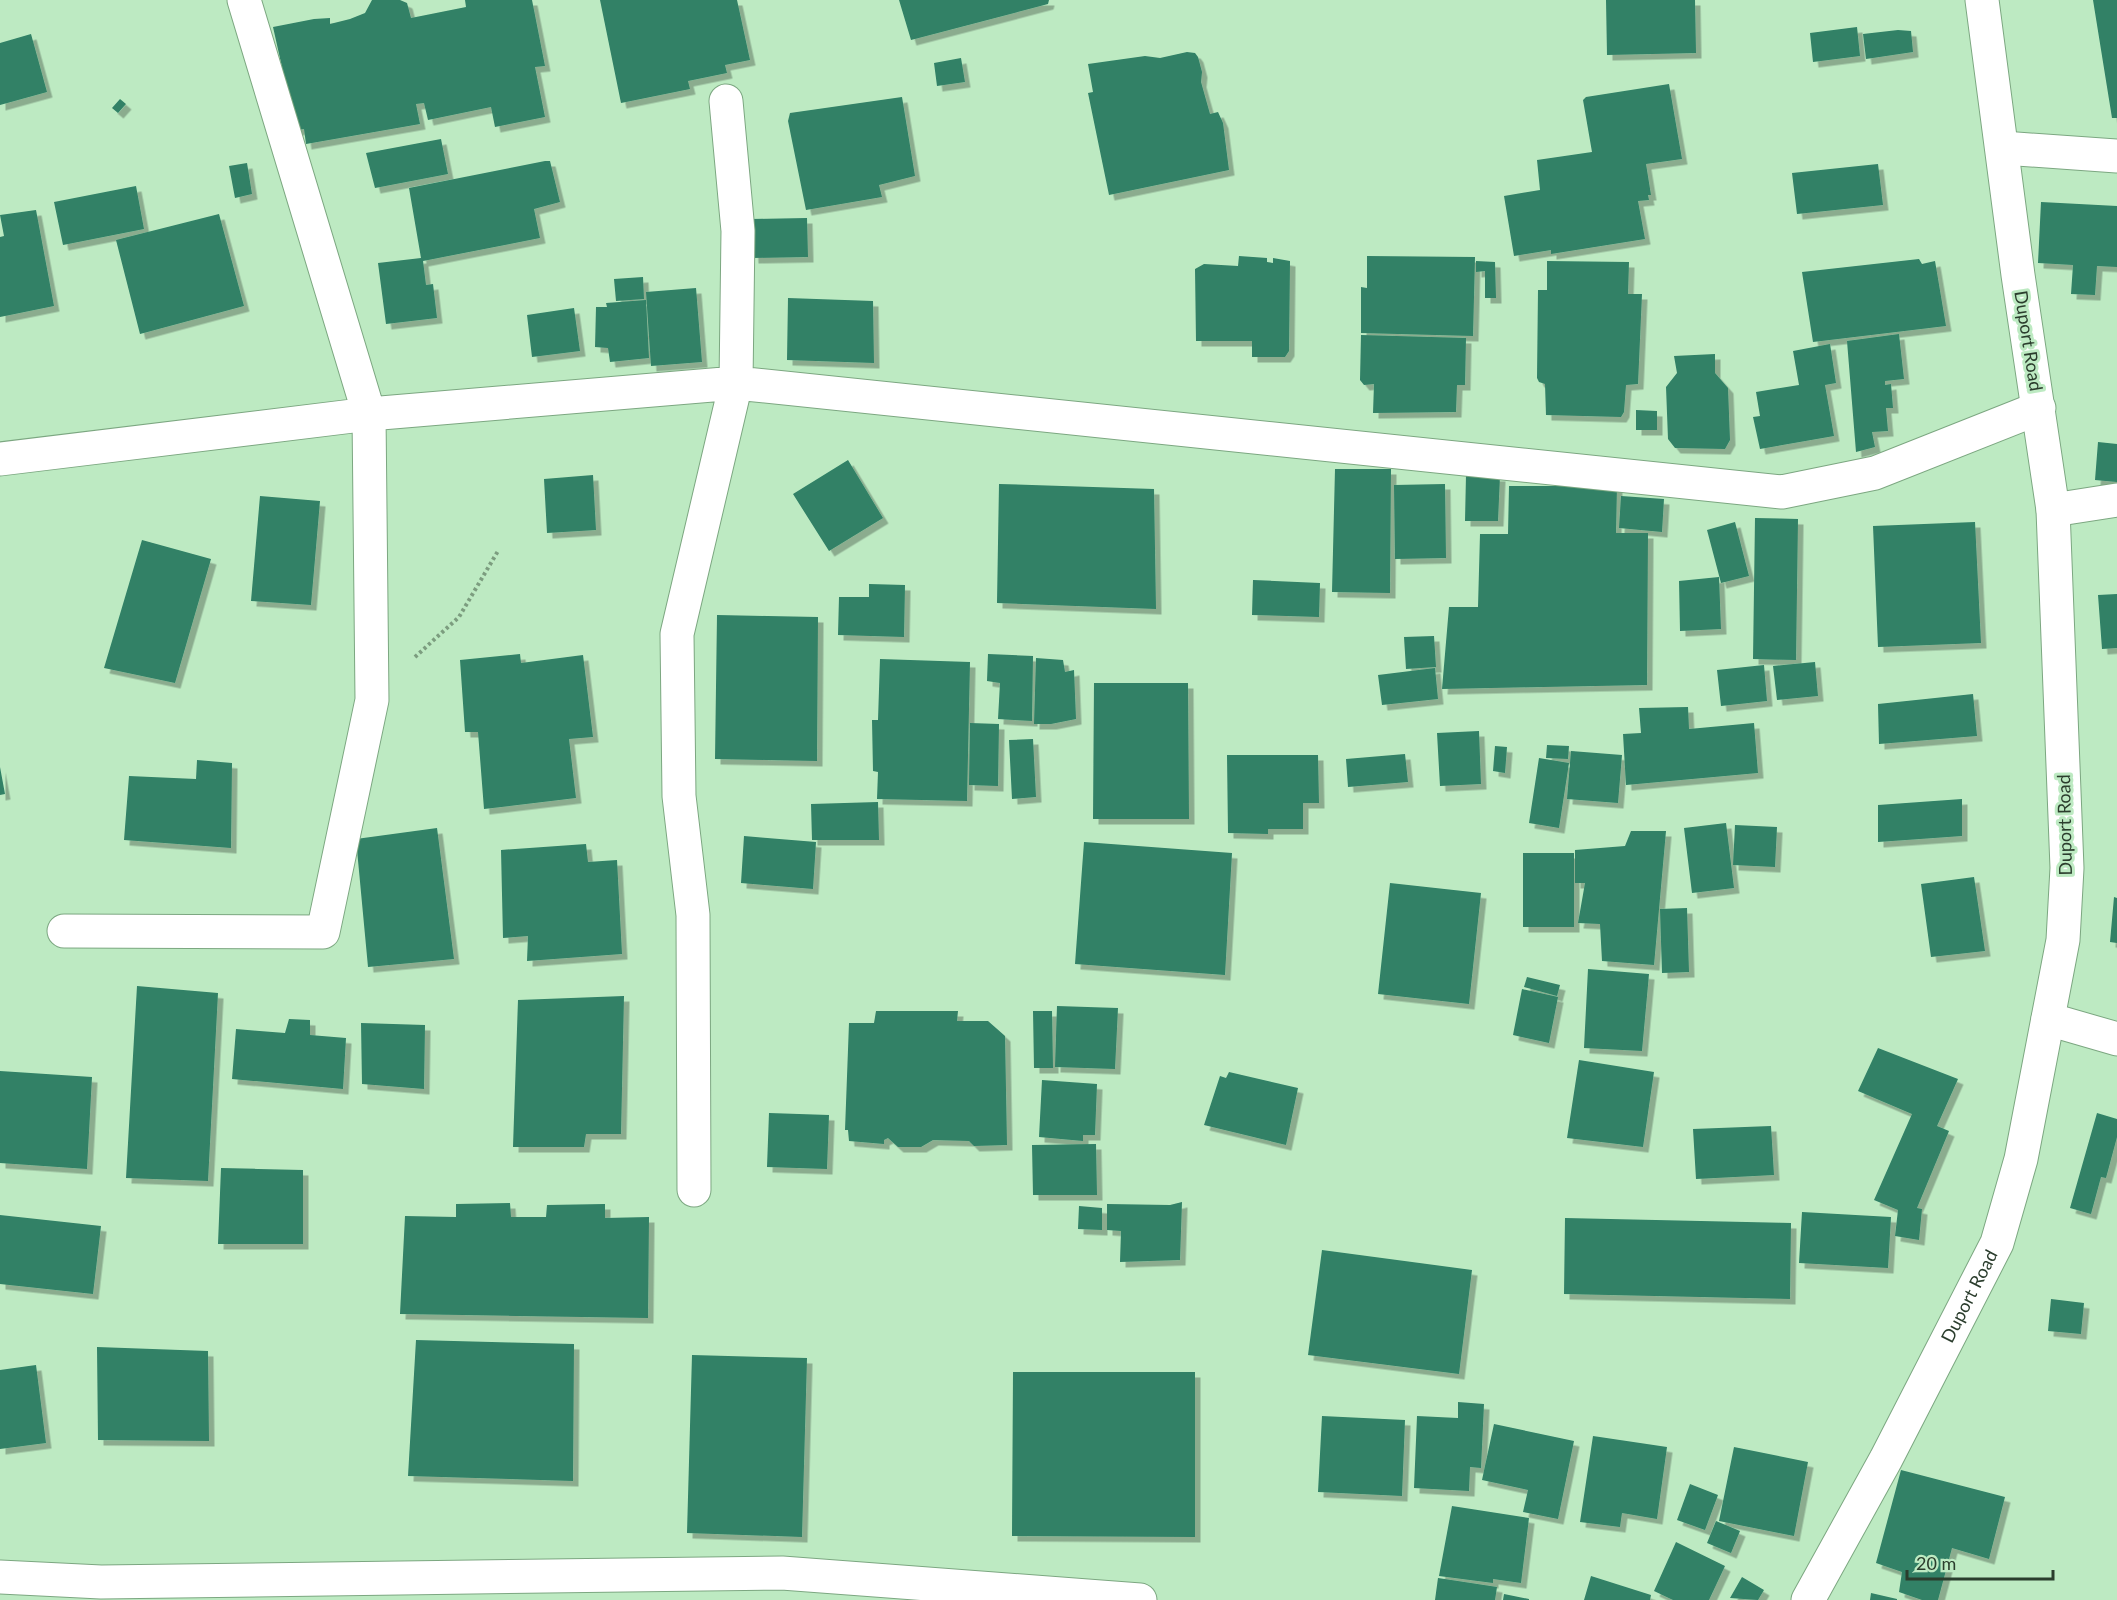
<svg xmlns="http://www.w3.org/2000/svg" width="2117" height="1600" font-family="Lato,sans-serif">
	<defs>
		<filter id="shadow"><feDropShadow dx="5.5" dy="5.5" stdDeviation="0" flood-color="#0004"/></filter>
	</defs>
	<rect width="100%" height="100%" fill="#bdeac2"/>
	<path fill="#308166" filter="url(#shadow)" d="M 372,0 L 400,0 L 407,3 L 411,18 L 466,7 L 465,0 L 532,0 L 545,66 L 535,67 L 545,117 L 495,127 L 491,107 L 428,120 L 424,103 L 416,104 L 420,124 L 306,144 L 304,129 L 296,130 L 273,27 L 314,19 L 330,18 L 330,24 L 350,19 L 365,13 Z
		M 600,0 L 737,0 L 750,60 L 725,65 L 727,73 L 688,81 L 690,89 L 621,103 Z
		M 899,0 L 1049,0 L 1048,4 L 911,40 Z
		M 1606,0 L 1695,0 L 1696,53 L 1607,55 Z
		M 2093,0 L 2117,0 L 2117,118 L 2112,118 Z
		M 1857,27 L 1860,56 L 1813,62 L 1810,33 Z
		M 1898,30 L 1911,31 L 1913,52 L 1866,59 L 1863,34 Z
		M 31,34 L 47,92 L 0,105 L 0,43 Z
		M 1187,52 L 1195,53 L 1198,57 L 1202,72 L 1201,82 L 1210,114 L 1218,112 L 1223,123 L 1229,170 L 1109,195 L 1088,93 L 1093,92 L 1088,64 L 1145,56 L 1160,58 Z
		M 961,58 L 965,82 L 937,86 L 934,63 Z
		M 1669,84 L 1682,159 L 1646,164 L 1651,195 L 1648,195 L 1649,200 L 1638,201 L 1645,239 L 1551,254 L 1551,250 L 1514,256 L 1504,196 L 1540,190 L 1537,160 L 1592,152 L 1583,100 L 1586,97 Z
		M 902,97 L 915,176 L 879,185 L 882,197 L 806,210 L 788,121 L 790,113 Z
		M 120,99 L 126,104 L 118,113 L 112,108 Z
		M 441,139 L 448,174 L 375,188 L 366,153 Z
		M 545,161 L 550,161 L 560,202 L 534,209 L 540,238 L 423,261 L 426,285 L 433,284 L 437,318 L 386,324 L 378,263 L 421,258 L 409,188 Z
		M 247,163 L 252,194 L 235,198 L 229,166 Z
		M 1878,164 L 1883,205 L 1797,214 L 1792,173 Z
		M 136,186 L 144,229 L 63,245 L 54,202 Z
		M 2041,202 L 2117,206 L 2117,267 L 2097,266 L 2095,295 L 2071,294 L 2073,265 L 2038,263 Z
		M 36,210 L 54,306 L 0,317 L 0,237 L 4,236 L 0,215 Z
		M 219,214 L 244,306 L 140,334 L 116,240 Z
		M 807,218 L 808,257 L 753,258 L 751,219 Z
		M 1239,256 L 1267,258 L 1267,262 L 1273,263 L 1273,258 L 1290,261 L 1289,351 L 1285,357 L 1252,357 L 1252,341 L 1196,341 L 1195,269 L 1204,264 L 1238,266 Z
		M 1367,256 L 1475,257 L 1473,336 L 1361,333 L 1361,287 L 1367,288 Z
		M 1919,259 L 1922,264 L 1935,261 L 1946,326 L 1813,342 L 1802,272 Z
		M 1476,261 L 1495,262 L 1496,298 L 1485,298 L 1485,271 L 1476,272 Z
		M 1547,261 L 1629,262 L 1628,294 L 1642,294 L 1638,384 L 1626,385 L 1624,412 L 1621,417 L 1546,415 L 1545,384 L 1539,382 L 1537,378 L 1538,290 L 1547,290 Z
		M 643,277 L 644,299 L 616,301 L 614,279 Z
		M 696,288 L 702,362 L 651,366 L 646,292 Z
		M 788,298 L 873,301 L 874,363 L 787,360 Z
		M 646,300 L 649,358 L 610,362 L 608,348 L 595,347 L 596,307 L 607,307 L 606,303 Z
		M 574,308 L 580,351 L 532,357 L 527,315 Z
		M 1899,334 L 1904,379 L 1885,381 L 1885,385 L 1891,384 L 1893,408 L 1886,408 L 1888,431 L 1872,432 L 1875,447 L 1856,452 L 1847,341 Z
		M 1361,335 L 1466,338 L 1465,385 L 1457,385 L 1456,412 L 1373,413 L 1374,384 L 1364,385 L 1360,380 Z
		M 1830,344 L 1836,383 L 1825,385 L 1834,436 L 1760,449 L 1753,417 L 1760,416 L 1756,392 L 1799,385 L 1793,351 Z
		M 1715,354 L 1715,373 L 1728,388 L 1730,440 L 1725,449 L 1675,448 L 1668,439 L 1666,387 L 1677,373 L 1674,356 Z
		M 1636,410 L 1657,411 L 1657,430 L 1636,430 Z
		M 2098,442 L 2117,444 L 2117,482 L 2095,480 Z
		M 848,460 L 883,518 L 829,551 L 793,494 Z
		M 1335,469 L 1391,469 L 1390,593 L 1332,592 Z
		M 593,475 L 596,530 L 547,533 L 544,479 Z
		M 1466,475 L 1500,476 L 1498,521 L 1465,521 Z
		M 999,484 L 1154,489 L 1156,609 L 997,603 Z
		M 1445,484 L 1446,558 L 1395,559 L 1394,485 Z
		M 1509,486 L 1617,486 L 1616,533 L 1648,533 L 1647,685 L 1442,689 L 1449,607 L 1478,607 L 1480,534 L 1508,534 Z
		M 260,496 L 320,501 L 311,605 L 251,601 Z
		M 1621,496 L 1664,499 L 1662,532 L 1619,528 Z
		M 1755,518 L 1798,519 L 1796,660 L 1753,659 Z
		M 1735,522 L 1749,576 L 1721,583 L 1707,530 Z
		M 1975,522 L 1981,643 L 1878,647 L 1873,526 Z
		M 142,540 L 211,559 L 175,683 L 104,668 Z
		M 1719,577 L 1721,629 L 1680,631 L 1679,581 Z
		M 1253,580 L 1320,583 L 1319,617 L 1252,615 Z
		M 869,584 L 905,585 L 904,637 L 838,635 L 839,597 L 869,597 Z
		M 2117,594 L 2117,648 L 2102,649 L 2098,595 Z
		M 717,615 L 818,617 L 817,761 L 715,759 Z
		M 1434,636 L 1436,667 L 1406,669 L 1404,637 Z
		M 520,654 L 521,663 L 583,655 L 593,737 L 569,739 L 576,798 L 484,809 L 478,732 L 465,732 L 460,660 Z
		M 988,654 L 1033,656 L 1032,721 L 998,719 L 1000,683 L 987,681 Z
		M 1036,658 L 1063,660 L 1065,672 L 1074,670 L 1076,719 L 1051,724 L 1034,724 Z
		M 880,659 L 970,662 L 967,801 L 877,799 L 878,772 L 873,771 L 872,720 L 878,720 Z
		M 1815,662 L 1818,696 L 1777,700 L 1773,666 Z
		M 1764,665 L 1767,701 L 1721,706 L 1717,670 Z
		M 1435,668 L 1438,699 L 1382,705 L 1378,675 Z
		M 1094,683 L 1188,683 L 1189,819 L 1093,819 Z
		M 1973,694 L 1977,736 L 1879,744 L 1878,704 Z
		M 1688,707 L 1689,729 L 1754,723 L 1758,773 L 1626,785 L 1623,734 L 1641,733 L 1639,708 Z
		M 970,723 L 999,724 L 998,786 L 969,785 Z
		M 1479,731 L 1481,784 L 1440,786 L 1437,733 Z
		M 1033,739 L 1036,797 L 1012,799 L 1009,740 Z
		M 1547,745 L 1569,746 L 1568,759 L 1546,758 Z
		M 1495,746 L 1507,747 L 1505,773 L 1493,771 Z
		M 1571,751 L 1622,755 L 1618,803 L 1567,799 Z
		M 1405,754 L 1408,782 L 1348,787 L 1346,759 Z
		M 1227,755 L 1318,755 L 1319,803 L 1303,803 L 1303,829 L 1268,829 L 1268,834 L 1228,833 Z
		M 1539,758 L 1569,763 L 1559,828 L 1529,823 Z
		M 197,760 L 232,763 L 231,848 L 124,840 L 129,776 L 196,779 Z
		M 0,767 L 5,794 L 0,795 Z
		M 1962,799 L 1962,836 L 1878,842 L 1878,805 Z
		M 878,802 L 879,840 L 812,840 L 811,804 Z
		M 1726,823 L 1734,888 L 1692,893 L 1684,828 Z
		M 1735,825 L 1777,827 L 1775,867 L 1733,865 Z
		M 437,828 L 454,959 L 368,967 L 356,839 Z
		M 1631,831 L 1666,831 L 1654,965 L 1602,961 L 1600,924 L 1578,923 L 1585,883 L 1575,883 L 1575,850 L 1625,846 Z
		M 744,836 L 816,842 L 813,889 L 741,883 Z
		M 1084,842 L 1232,853 L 1225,975 L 1075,964 Z
		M 586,844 L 588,862 L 617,860 L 622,954 L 527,961 L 528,936 L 503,938 L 501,850 Z
		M 1523,853 L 1574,853 L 1574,927 L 1523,927 Z
		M 1974,877 L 1985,951 L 1931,957 L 1921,884 Z
		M 1390,883 L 1481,893 L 1469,1004 L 1378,994 Z
		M 2114,897 L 2117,898 L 2117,943 L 2110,942 Z
		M 1687,908 L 1689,972 L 1662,973 L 1660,909 Z
		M 1588,969 L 1649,974 L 1642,1051 L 1584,1048 Z
		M 1527,977 L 1560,985 L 1557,996 L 1524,987 Z
		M 137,986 L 218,993 L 208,1181 L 126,1178 Z
		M 1522,989 L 1558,997 L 1549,1043 L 1513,1035 Z
		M 624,996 L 621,1134 L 586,1134 L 584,1147 L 513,1147 L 518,1000 Z
		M 1057,1006 L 1118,1008 L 1115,1069 L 1055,1067 Z
		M 876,1011 L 958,1011 L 957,1021 L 988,1021 L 1005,1036 L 1007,1145 L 974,1146 L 969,1141 L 933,1140 L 921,1147 L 898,1147 L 888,1138 L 884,1140 L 884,1144 L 849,1141 L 848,1130 L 845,1130 L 849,1023 L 874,1023 Z
		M 1033,1011 L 1052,1011 L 1053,1068 L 1034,1068 Z
		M 289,1019 L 310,1020 L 310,1035 L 346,1038 L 343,1089 L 232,1079 L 236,1029 L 285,1033 Z
		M 361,1023 L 425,1025 L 424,1089 L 362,1084 Z
		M 1878,1048 L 1958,1079 L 1937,1126 L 1949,1131 L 1917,1208 L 1922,1209 L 1919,1240 L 1895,1236 L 1898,1210 L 1874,1200 L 1912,1114 L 1858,1091 Z
		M 1579,1060 L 1654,1072 L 1643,1147 L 1567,1138 Z
		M 0,1071 L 92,1077 L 87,1169 L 0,1163 Z
		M 1229,1072 L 1298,1088 L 1286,1145 L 1204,1125 L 1220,1076 L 1226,1078 Z
		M 1042,1080 L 1097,1084 L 1095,1135 L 1083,1135 L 1083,1141 L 1039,1137 Z
		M 769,1113 L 829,1115 L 827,1169 L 767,1167 Z
		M 2097,1113 L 2117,1119 L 2117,1137 L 2106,1178 L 2101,1177 L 2091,1214 L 2070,1208 Z
		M 1771,1126 L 1774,1175 L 1696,1179 L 1693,1129 Z
		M 1096,1144 L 1097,1195 L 1033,1195 L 1032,1145 Z
		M 221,1168 L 303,1170 L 303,1244 L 218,1244 Z
		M 1182,1202 L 1180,1260 L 1120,1262 L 1121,1231 L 1107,1230 L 1107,1204 L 1170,1205 Z
		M 510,1203 L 511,1217 L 546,1217 L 547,1205 L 605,1204 L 605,1218 L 649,1217 L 648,1318 L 400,1314 L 405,1216 L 456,1217 L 456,1204 Z
		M 1079,1206 L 1102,1208 L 1102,1230 L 1078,1229 Z
		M 1802,1212 L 1891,1217 L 1888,1268 L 1799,1263 Z
		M 0,1215 L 101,1226 L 93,1294 L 0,1284 Z
		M 1565,1218 L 1791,1223 L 1790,1299 L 1564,1294 Z
		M 1322,1250 L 1472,1270 L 1459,1374 L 1308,1355 Z
		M 2051,1299 L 2084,1303 L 2081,1334 L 2048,1331 Z
		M 416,1340 L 574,1344 L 573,1481 L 408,1476 Z
		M 97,1347 L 208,1351 L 209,1441 L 98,1440 Z
		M 692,1355 L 807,1358 L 802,1537 L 687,1533 Z
		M 36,1365 L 46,1443 L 0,1449 L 0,1370 Z
		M 1013,1372 L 1195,1372 L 1195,1537 L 1012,1536 Z
		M 1458,1402 L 1484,1404 L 1481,1468 L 1470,1467 L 1469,1491 L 1414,1488 L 1417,1416 L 1458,1418 Z
		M 1322,1416 L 1405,1420 L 1402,1496 L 1318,1492 Z
		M 1494,1424 L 1574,1441 L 1558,1519 L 1523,1512 L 1528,1490 L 1482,1480 Z
		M 1593,1436 L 1667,1447 L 1657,1519 L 1622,1513 L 1620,1527 L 1580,1522 Z
		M 1734,1447 L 1808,1462 L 1794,1536 L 1719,1521 Z
		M 1901,1470 L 2005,1497 L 1989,1559 L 1952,1548 L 1938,1600 L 1922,1600 L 1899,1592 L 1902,1572 L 1876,1563 Z
		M 1690,1484 L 1718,1495 L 1705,1530 L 1677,1520 Z
		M 1452,1506 L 1529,1518 L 1521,1583 L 1493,1579 L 1493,1583 L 1439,1576 Z
		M 1716,1521 L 1740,1531 L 1731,1553 L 1707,1543 Z
		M 1676,1542 L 1725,1566 L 1709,1600 L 1673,1600 L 1654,1591 Z
		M 1591,1576 L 1651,1595 L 1650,1600 L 1584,1600 Z
		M 1742,1577 L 1764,1590 L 1758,1600 L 1730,1598 Z
		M 1438,1578 L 1497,1587 L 1495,1600 L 1435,1600 Z
		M 1871,1593 L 1897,1599 L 1897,1600 L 1870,1600 Z
		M 1504,1594 L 1529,1599 L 1529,1600 L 1503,1600 Z"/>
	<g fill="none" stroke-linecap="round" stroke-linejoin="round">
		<g stroke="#7ca781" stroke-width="35">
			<path id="street" d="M 2003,148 L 2117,156
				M 0,459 L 369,414 L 736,383 L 1782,492 L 1875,473 L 2039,408
				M 2053,510 L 2117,500
				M 64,931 L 323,932 L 372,700 L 369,414 L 244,0
				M 2048,1019 L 2117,1039
				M 694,1190 L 693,915 L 679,796 L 677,634 L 736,383 L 738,231 L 726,101
				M 0,1577 L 101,1582 L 782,1573 L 1140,1600"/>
		</g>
		<g stroke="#7ca781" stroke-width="35">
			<g id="secondary">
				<path id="s1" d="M 1808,1600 L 1886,1459 L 1997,1243 L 2021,1159 L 2063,940 L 2067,868 L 2053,510 L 2018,275 L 1982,0"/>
			</g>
		</g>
		<path stroke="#7c9d7f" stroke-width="4" stroke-dasharray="3 3" stroke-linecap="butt" d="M 415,657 L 459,617 L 498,551"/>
		<use href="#street" stroke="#fff" stroke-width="33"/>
		<use href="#secondary" stroke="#fff" stroke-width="33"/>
	</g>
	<g text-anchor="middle" stroke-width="6" stroke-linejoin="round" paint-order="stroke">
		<g font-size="18" fill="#2b3d2d" stroke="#bdeac2">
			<text transform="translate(2028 341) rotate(81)" y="6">Duport Road</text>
			<text transform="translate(2065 825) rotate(-91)" y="6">Duport Road</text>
			<text dy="6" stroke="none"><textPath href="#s1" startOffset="344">Duport Road</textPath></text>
		</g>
	</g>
	<path d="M1907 1570v9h146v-9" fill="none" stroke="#2b3d2d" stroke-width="3"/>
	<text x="1916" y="1570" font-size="18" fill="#2b3d2d" stroke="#bdeac2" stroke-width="4.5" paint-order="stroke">20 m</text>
</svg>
